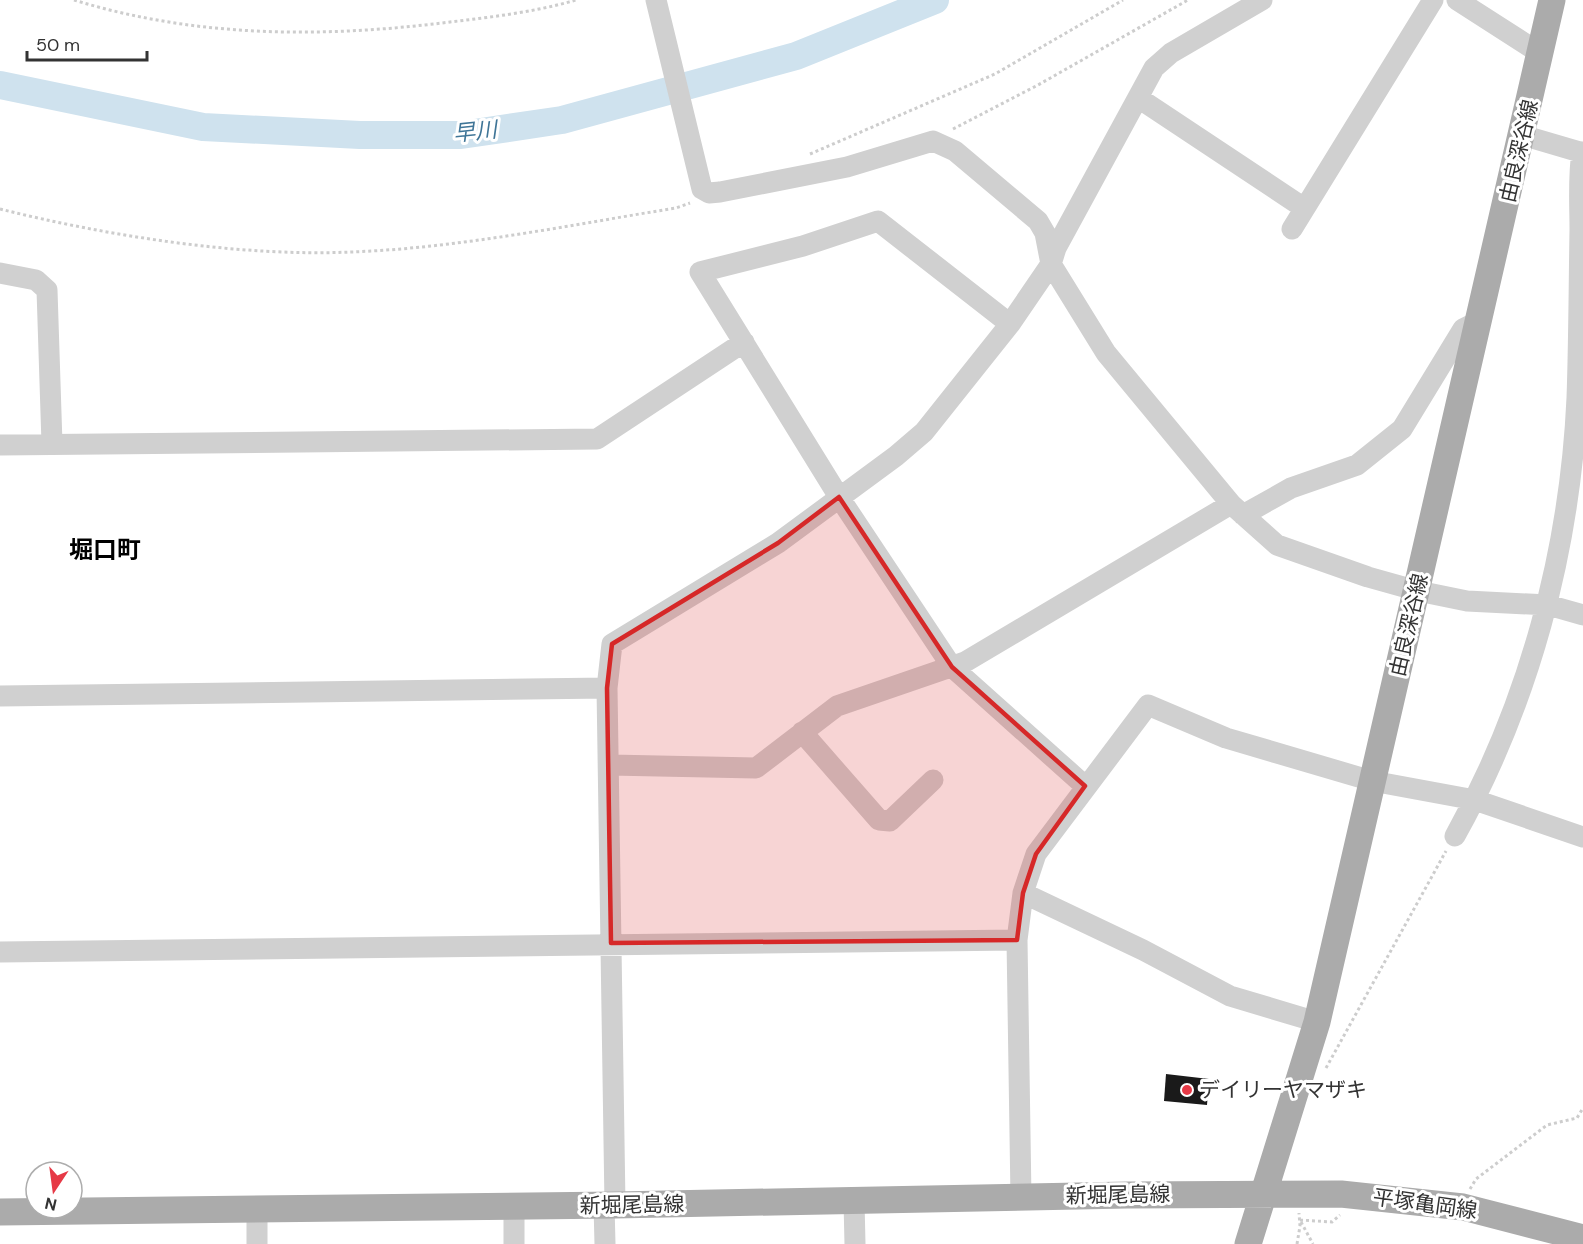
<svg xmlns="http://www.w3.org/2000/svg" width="1583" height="1244" font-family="'DM Sans','Noto Sans JP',sans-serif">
	<rect width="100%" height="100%" fill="#fff"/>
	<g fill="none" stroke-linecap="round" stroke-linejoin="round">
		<path stroke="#cfe2ee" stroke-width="28" d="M 0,85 L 203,127 L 360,135 L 461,135 L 562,120 L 796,56 L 935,0"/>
	</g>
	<path fill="#1a1a1a" d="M 1166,1074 L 1209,1079 L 1207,1105 L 1164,1101 Z"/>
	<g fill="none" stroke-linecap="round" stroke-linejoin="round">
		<path stroke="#cdcdcd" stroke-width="3" stroke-dasharray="3 3" stroke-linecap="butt" d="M 74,0 C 197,38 323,38 450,22 C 492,17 535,12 576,0
			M 953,129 L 1038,85 L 1188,0
			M 810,154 L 995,74 L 1123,0
			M 0,209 C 108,236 241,257 351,252 C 460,248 569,225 676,208 L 690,203
			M 1326,1068 L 1446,851
			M 1470,1189 L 1476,1179 L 1547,1125 L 1577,1118 L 1583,1108
			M 1300,1220 L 1332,1222 L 1340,1215
			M 1301,1222 L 1313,1244
			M 1297,1244 L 1300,1226 L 1299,1213"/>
		<path stroke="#d0d0d0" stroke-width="21" d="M 656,0 L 702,189 L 709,193 L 720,192 L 847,167 L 933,141 L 955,151 L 1038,221 L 1045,233 L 1051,264 L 1106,353 L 1231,504 L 1277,545 L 1368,577 L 1418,591 L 1467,601 L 1548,605 L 1583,615
			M 1457,0 L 1541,54
			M 1140,99 L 1304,208
			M 1522,135 L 1583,153
			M 1292,229 L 1433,0
			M 0,273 L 36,280 L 47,290 L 52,444
			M 1010,324 L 878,221 L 803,246 L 700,272 L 839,497 L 952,667 L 1085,786
			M 0,445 L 597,439 L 744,342
			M 1243,515 L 1291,488 L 1357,465 L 1402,429 L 1463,329 L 1479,321
			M 0,696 L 607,688
			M 802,732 L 879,820 L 890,821 L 933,780
			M 610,765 L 756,768 L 837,706 L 965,662 L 1231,504
			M 1455,836 C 1529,703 1570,551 1577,398 C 1579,342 1579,286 1580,230 C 1580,204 1578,177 1582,152
			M 1023,893 L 1143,950 L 1230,996 L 1317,1022
			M 0,952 L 1017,940
			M 1021,1198 L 1017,940 L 1023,893 L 1036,854 L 1148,705 L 1226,738 L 1372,781 L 1475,800 L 1583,837
			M 854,1201 L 855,1244
			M 604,1205 L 605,1244
			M 615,1205 L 607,688 L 612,644 L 778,543 L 896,456 L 924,432 L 1010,324 L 1051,264 L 1056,248 L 1154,68 L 1171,53 L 1262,0
			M 514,1207 L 514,1244
			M 257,1209 L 257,1244"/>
		<path stroke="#ababab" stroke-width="27" d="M 0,1212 L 615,1205 L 1127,1195 L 1341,1194 L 1463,1207 L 1583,1238
			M 1248,1244 L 1317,1022 L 1552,0"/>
	</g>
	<path fill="#d62828" fill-opacity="0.2" stroke="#d62828" stroke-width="4.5" stroke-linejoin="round" d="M 839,497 L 952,667 L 1085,786 L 1036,854 L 1023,893 L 1017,940 L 611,943 L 607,688 L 612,644 L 778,543 Z"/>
	<circle fill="#e63946" stroke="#fff" stroke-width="2" cx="1187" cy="1090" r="6"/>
	<g text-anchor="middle" stroke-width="6" stroke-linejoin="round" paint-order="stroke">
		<g font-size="21" fill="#333" stroke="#fff">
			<text transform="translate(1519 151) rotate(-77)" y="7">由良深谷線</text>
			<text transform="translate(1409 625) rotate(-77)" y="7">由良深谷線</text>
			<text transform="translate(1118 1195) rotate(-1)" y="7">新堀尾島線</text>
			<text transform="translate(1425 1204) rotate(8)" y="7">平塚亀岡線</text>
			<text transform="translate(632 1205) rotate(-1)" y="7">新堀尾島線</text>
		</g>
		<g font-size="21" fill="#333" stroke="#fff" text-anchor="start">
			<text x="1199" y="1097">デイリーヤマザキ</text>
		</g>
		<g font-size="22" font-style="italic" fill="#3f7597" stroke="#fff">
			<text transform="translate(475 131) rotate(-6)" y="8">早川</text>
		</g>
		<g font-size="24" font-weight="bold" fill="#000" stroke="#fff">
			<text x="105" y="558">堀口町</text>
		</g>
	</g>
	<g transform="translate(54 1190) rotate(193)"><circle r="28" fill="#ffffff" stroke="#adadad" stroke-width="1.5"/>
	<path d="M0-4.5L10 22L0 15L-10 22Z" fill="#e63946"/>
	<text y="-9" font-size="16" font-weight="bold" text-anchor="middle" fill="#333333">N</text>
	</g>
	<path d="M27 51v9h120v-9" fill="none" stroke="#333333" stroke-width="3"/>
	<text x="36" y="51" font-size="18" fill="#333333" stroke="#ffffff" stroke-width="4.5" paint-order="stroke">50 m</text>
</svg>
